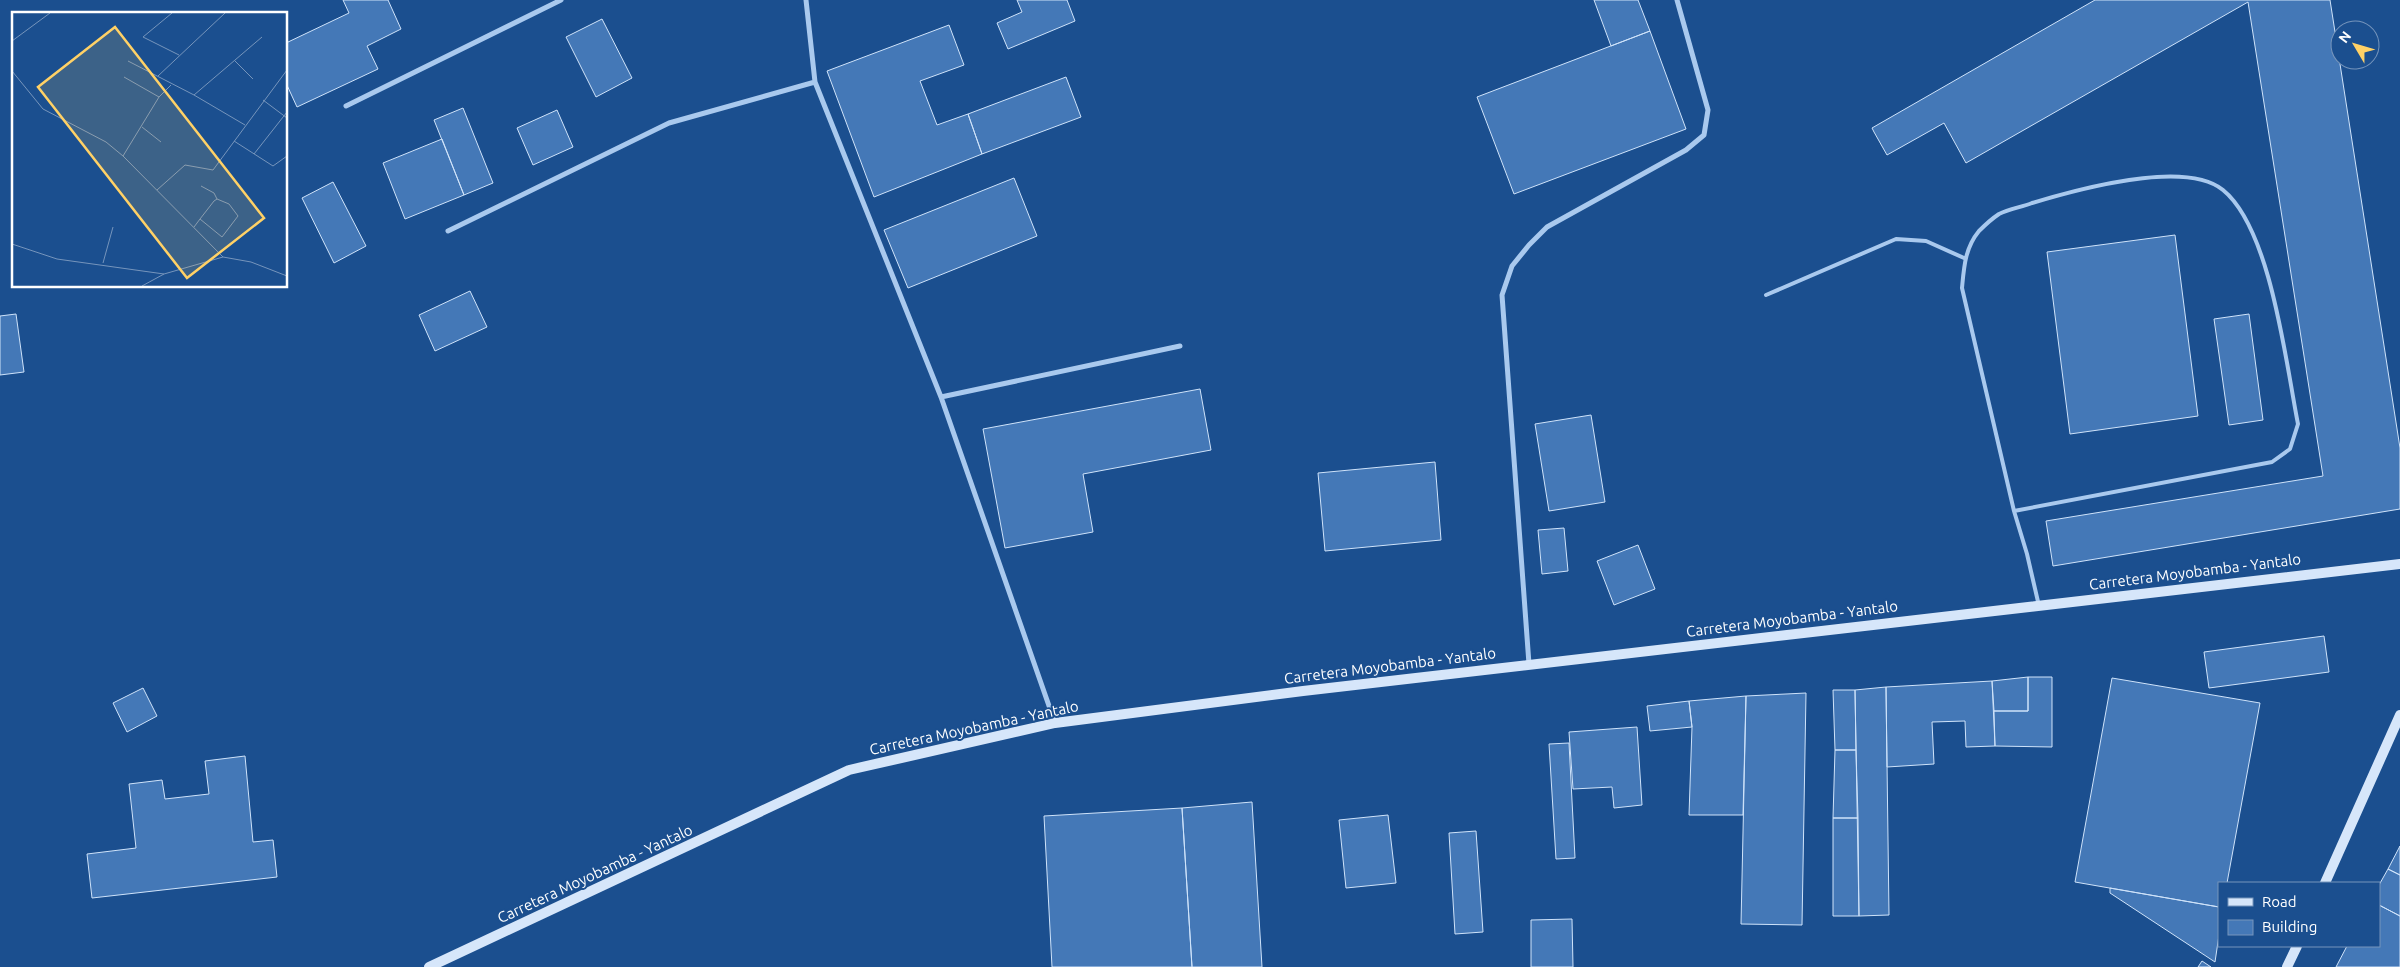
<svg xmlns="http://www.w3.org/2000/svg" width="2400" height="967" font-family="Ubuntu,sans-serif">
	<rect width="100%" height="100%" fill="#1b4f8f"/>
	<path fill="#4478b7" stroke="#cfe3fa" d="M 343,0 L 388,0 L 401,29 L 367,46 L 378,69 L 297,107 L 286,83 L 286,43 L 349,13 Z
		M 1017,0 L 1067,0 L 1075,21 L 1008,49 L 997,23 L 1022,12 Z
		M 1594,0 L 1638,0 L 1650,31 L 1611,46 Z
		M 2095,0 L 2330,0 L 2400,448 L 2400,509 L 2053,566 L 2046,521 L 2323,476 L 2248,2 L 1966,163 L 1944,123 L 1887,155 L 1874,132 L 1872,128 Z
		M 602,19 L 632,78 L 596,97 L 566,37 Z
		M 949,25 L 964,65 L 920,81 L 937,125 L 968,114 L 982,154 L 874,197 L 827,71 Z
		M 1650,31 L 1686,129 L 1514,194 L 1477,97 Z
		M 1066,77 L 1081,117 L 982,154 L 968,114 Z
		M 463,108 L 493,183 L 464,195 L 434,120 Z
		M 557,110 L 573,147 L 533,165 L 517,128 Z
		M 442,139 L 464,195 L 405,219 L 383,163 Z
		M 1014,178 L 1037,236 L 908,288 L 884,230 Z
		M 333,182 L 366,246 L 334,263 L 302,198 Z
		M 2175,235 L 2198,416 L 2070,434 L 2047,252 Z
		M 470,291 L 487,327 L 435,351 L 419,315 Z
		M 16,314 L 24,372 L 0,375 L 0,316 Z
		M 2249,314 L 2263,420 L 2229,425 L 2214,319 Z
		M 1200,389 L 1211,450 L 1083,474 L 1093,532 L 1005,548 L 983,429 Z
		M 1591,415 L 1605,502 L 1549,511 L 1535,424 Z
		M 1435,462 L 1441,540 L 1325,551 L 1318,473 Z
		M 1564,528 L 1568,571 L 1542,574 L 1538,530 Z
		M 1638,545 L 1655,589 L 1614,605 L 1597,561 Z
		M 2324,636 L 2329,672 L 2209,688 L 2204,652 Z
		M 2028,677 L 2028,711 L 1994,711 L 1992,681 Z
		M 2028,677 L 2052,677 L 2052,747 L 1995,746 L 1994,711 L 2028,711 Z
		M 2112,678 L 2260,703 L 2227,883 L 2219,883 L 2219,907 L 2075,882 Z
		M 1992,681 L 1995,746 L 1966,747 L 1965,721 L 1932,722 L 1934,764 L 1887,767 L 1886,687 Z
		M 1886,687 L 1889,915 L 1859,916 L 1855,690 Z
		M 143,688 L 157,716 L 127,732 L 113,703 Z
		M 1833,690 L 1855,690 L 1856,750 L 1835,750 Z
		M 1806,693 L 1802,925 L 1741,924 L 1746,696 Z
		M 1746,696 L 1743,815 L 1689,815 L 1692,727 L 1689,701 Z
		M 1689,701 L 1692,727 L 1650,731 L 1647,706 Z
		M 1637,727 L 1642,805 L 1614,808 L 1612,787 L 1573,789 L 1569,732 Z
		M 1569,743 L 1575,858 L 1556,859 L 1549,744 Z
		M 1835,750 L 1856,750 L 1858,818 L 1833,818 Z
		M 245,756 L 253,842 L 273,840 L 277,877 L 92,898 L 87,854 L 136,848 L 129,784 L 162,780 L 165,799 L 209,794 L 205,761 Z
		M 1252,802 L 1262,967 L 1192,967 L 1182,808 Z
		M 1182,808 L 1192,967 L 1052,967 L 1044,816 Z
		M 1388,815 L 1396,883 L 1346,888 L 1339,820 Z
		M 1833,818 L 1858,818 L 1859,916 L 1833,916 Z
		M 1476,831 L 1483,932 L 1455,934 L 1449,833 Z
		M 2400,846 L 2400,875 L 2388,869 Z
		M 2388,869 L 2400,875 L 2400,916 L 2379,905 L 2379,885 Z
		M 2110,888 L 2219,907 L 2219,935 L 2215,962 L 2110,893 Z
		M 2379,905 L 2400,916 L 2400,967 L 2336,967 L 2347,946 L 2379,946 Z
		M 1572,919 L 1573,967 L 1531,967 L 1531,920 Z
		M 2202,961 L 2211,967 L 2198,967 Z"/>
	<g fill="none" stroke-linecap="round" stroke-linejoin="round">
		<path stroke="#a9c9ee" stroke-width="4" d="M 1766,295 L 1896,239 L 1926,241 L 1964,258
			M 2014,511 L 2272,462 L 2290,449 L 2298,424 C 2286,364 2271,229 2223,190 C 2185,159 2075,190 2032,203 C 2022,207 2009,209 1999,214 C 1993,218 1984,226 1979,231 C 1965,248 1964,267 1962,288 L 2014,511 L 2027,554 L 2039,606"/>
		<path stroke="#a9c9ee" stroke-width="5" d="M 806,0 L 815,82 L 941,397 L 1055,723
			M 346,106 L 561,0
			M 448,231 L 669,123 L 815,82
			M 941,397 L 1180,346
			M 1529,664 L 1502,295 L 1512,266 L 1529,245 L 1547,227 L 1686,150 L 1704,135 L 1708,110 L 1677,0"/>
		<path stroke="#d6e6fa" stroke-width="10" d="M 2325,883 L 2400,715
			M 429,967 L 849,770 L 1055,723 L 1303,691 L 2400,564
			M 2287,967 L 2297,946"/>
	</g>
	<g text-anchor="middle" stroke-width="4" stroke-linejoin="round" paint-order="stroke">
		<g font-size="15" fill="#fff" stroke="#1b4f8f">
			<text transform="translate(2195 572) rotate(-7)" y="5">Carretera Moyobamba - Yantalo</text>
			<text transform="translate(1792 619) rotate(-7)" y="5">Carretera Moyobamba - Yantalo</text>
			<text transform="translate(1390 666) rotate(-7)" y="5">Carretera Moyobamba - Yantalo</text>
			<text transform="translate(974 728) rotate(-12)" y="5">Carretera Moyobamba - Yantalo</text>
			<text transform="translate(595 874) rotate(-25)" y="5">Carretera Moyobamba - Yantalo</text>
		</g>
	</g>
	<g transform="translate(12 12)">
		<rect width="275" height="275" fill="#1b4f8f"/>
		<path fill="none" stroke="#7695bc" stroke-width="1" d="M 160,1 L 131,25 L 167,43M 0,29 L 38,1M 116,49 L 182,83 L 250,25M 223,49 L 241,67M 0,59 L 31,97 L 94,130 L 111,144 L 211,245M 146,64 L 213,1M 112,65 L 147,85M 182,83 L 233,113M 251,88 L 275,106M 130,115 L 149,130M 222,129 L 261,154 L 275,144M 242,142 L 275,100M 111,144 L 147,85 L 159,73M 189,174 L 202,181 L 205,187M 145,178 L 173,153 L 201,158 L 275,58M 182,215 L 188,207 L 202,189 L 205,187 L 217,192 L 226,204 L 210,225 L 188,207M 0,232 L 45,247 L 152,262M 91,251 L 101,215M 130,274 L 152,262 L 211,245 L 239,250 L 275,264"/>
		<path fill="#ffd166" fill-opacity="0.15" stroke="#ffd166" stroke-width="2.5" d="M 103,15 L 252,206 L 175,266 L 26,75 Z"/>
		<rect width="275" height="275" fill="none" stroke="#fff" stroke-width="2.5"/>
	</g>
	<rect x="2218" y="882" width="162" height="65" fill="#1b4f8f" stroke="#7695bc"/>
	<rect x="2228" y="898" width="25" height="8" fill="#d6e6fa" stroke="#7695bc"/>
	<text x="2262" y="907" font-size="15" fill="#ffffff">Road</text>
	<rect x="2228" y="920" width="25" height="15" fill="#4478b7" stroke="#7695bc"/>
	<text x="2262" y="932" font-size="15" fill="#ffffff">Building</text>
	<g transform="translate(2355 45) rotate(308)"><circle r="24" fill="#1b4f8f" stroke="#7695bc"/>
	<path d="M0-4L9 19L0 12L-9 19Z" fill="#ffd166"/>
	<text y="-8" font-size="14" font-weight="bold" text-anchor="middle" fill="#ffffff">N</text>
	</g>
</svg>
